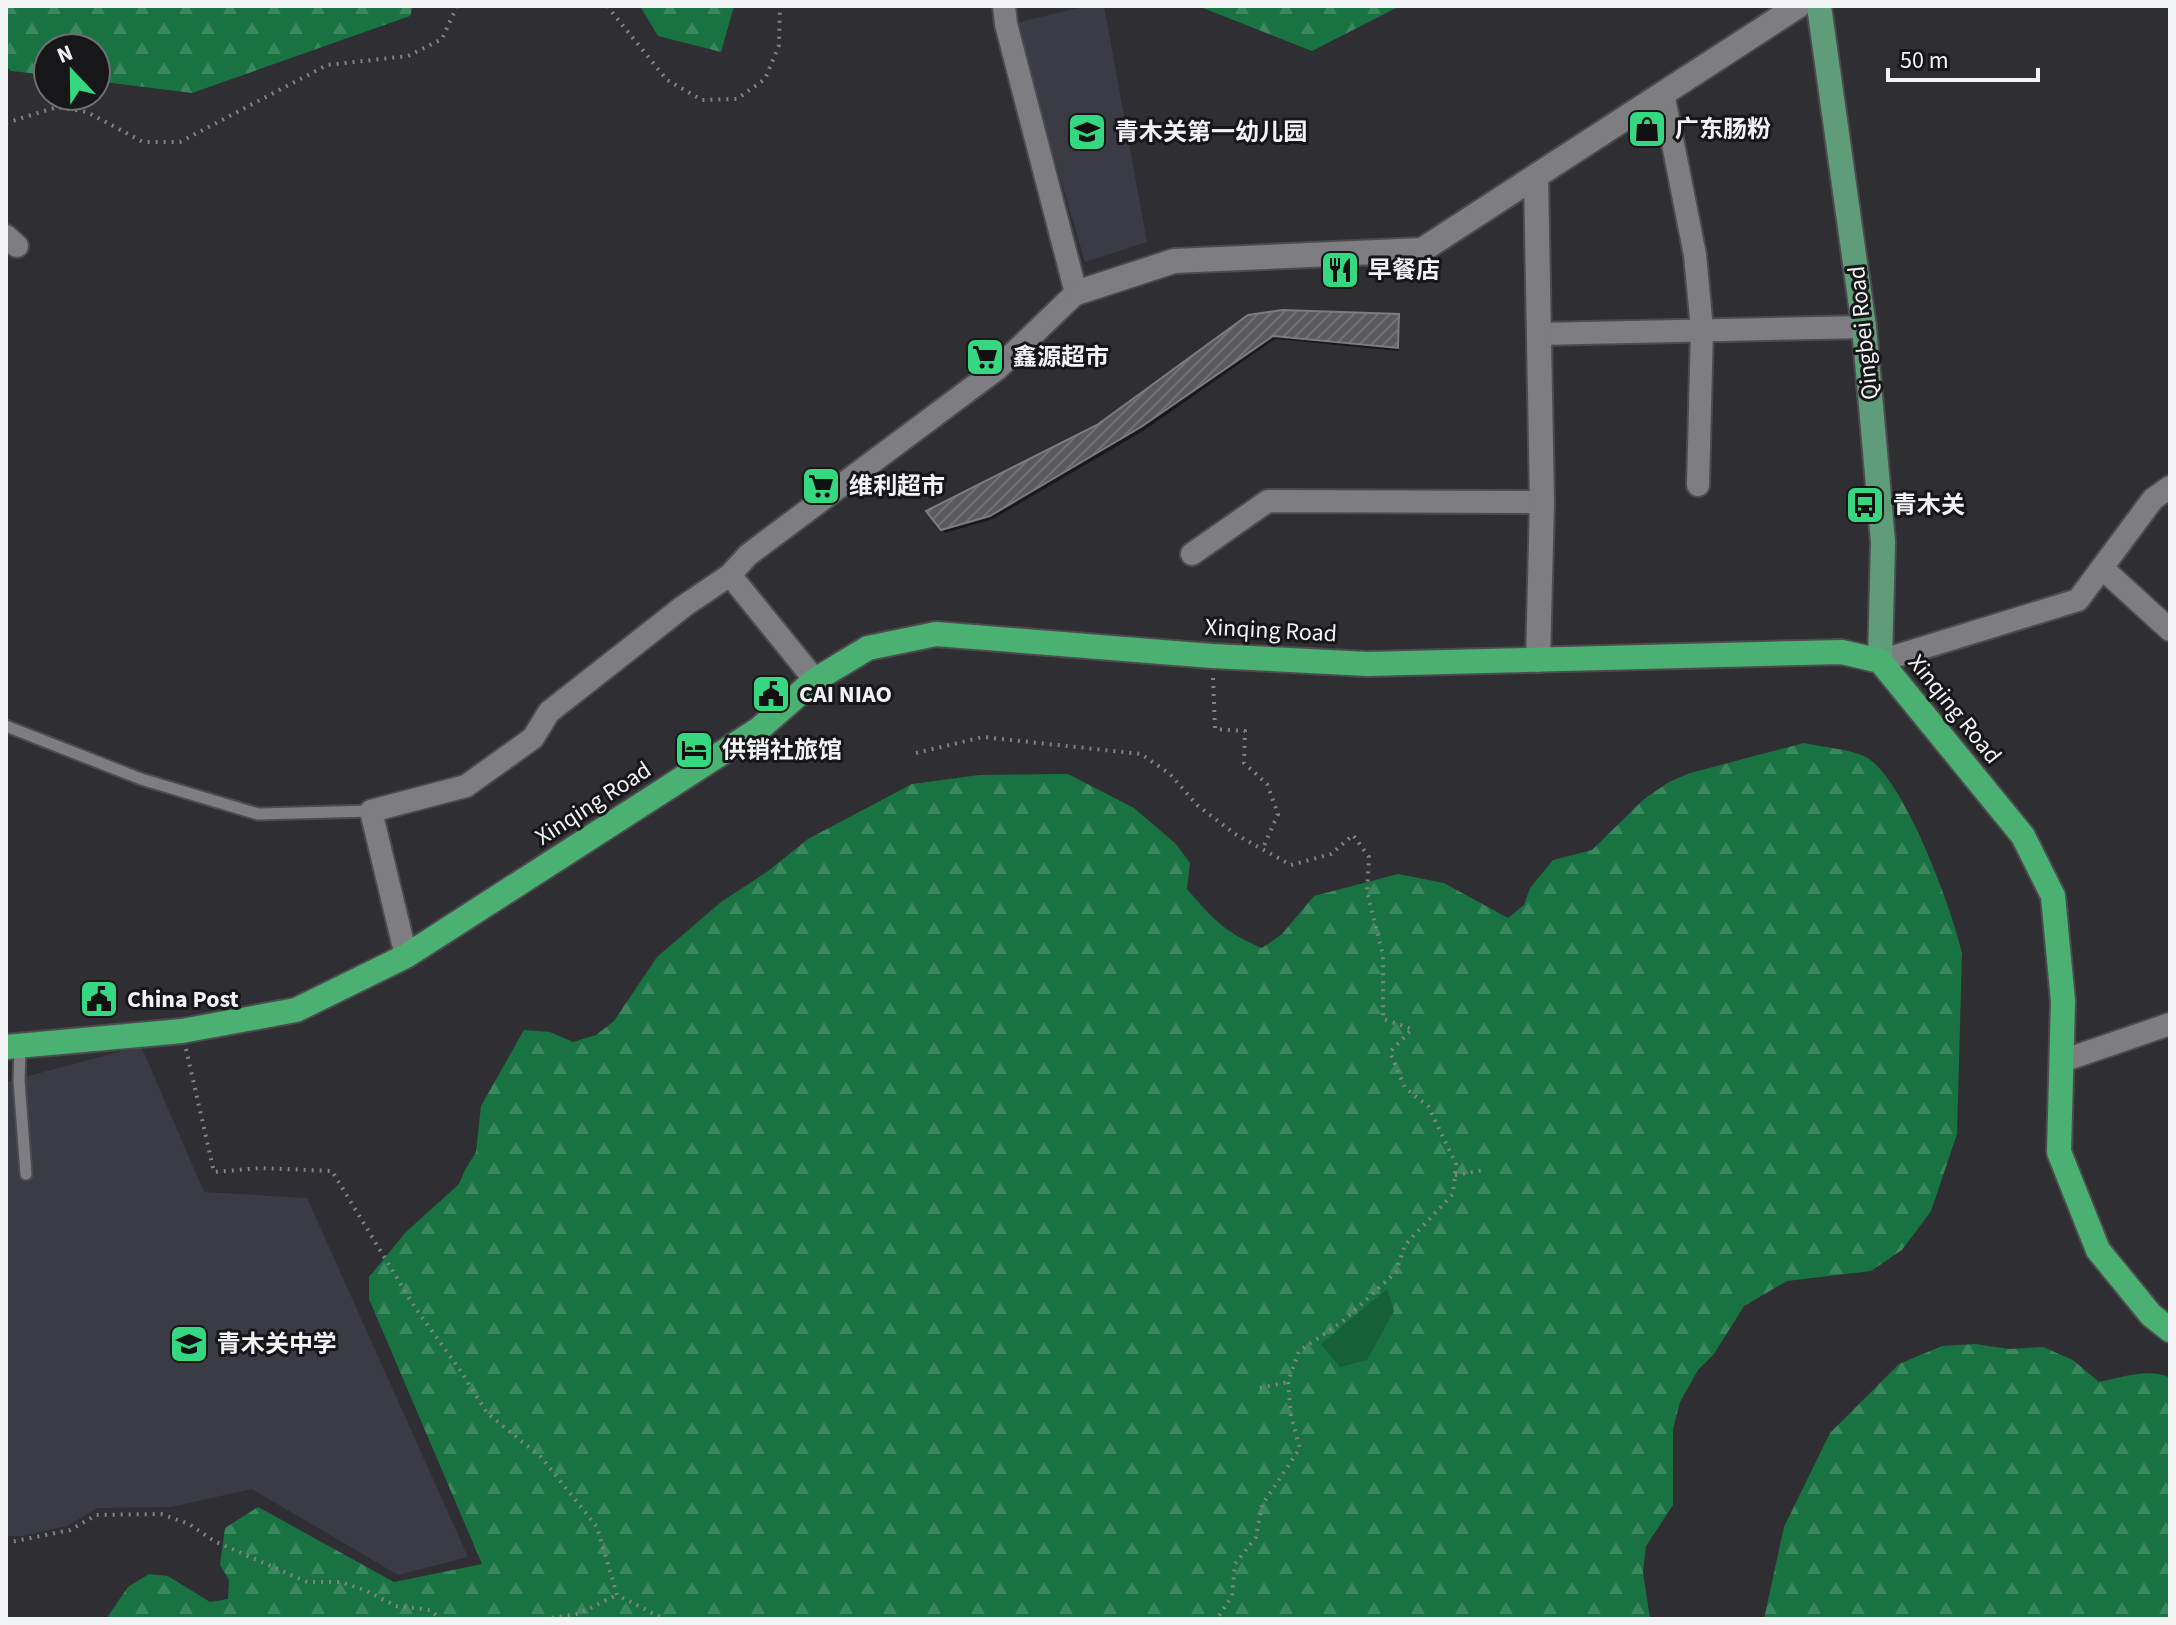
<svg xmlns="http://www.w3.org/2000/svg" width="2176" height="1625" font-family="'Source Sans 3','Noto Sans SC',sans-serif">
	<defs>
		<pattern id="forest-firs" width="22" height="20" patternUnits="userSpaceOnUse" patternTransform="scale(2)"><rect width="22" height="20" fill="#197242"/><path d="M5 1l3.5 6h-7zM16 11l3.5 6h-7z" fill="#3b875e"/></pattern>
		<pattern id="building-hatch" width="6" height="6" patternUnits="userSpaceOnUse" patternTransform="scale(2)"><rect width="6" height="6" fill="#5a5a5e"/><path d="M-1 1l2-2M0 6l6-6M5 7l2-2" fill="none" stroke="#727276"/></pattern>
	</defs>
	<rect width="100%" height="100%" fill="#2f2f33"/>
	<path fill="#3a3b44" d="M 1087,6 L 1104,6 L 1147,242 L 1085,262 L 1015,23 Z
		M 141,1046 L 204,1192 L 307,1198 L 468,1557 L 398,1575 L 252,1489 L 171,1507 L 98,1508 L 67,1526 L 22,1536 L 6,1536 L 6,1082 Z"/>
	<path fill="url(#forest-firs)" d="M 6,6 L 413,6 L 410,16 L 192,93 L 96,81 L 96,48 L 48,48 L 48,75 L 11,71 L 6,66 Z
		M 640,6 L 734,6 L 721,52 L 658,36 Z
		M 1198,6 L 1400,6 L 1312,51 Z
		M 1804,743 C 1823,747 1847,749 1864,756 C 1903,774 1953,912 1962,953 L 1957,1134 L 1931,1211 L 1902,1250 L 1871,1271 L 1787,1281 L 1744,1306 L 1714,1354 L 1698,1370 L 1680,1402 L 1673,1429 L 1673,1505 L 1646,1546 L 1643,1572 L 1650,1619 L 106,1619 L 128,1587 L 149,1574 L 168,1576 L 210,1602 L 228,1599 L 229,1580 L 220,1565 L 225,1528 L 258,1507 L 394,1582 L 482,1564 L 369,1299 L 369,1277 L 406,1232 L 459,1184 L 465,1170 L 476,1152 L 481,1106 L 524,1030 L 550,1032 L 573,1042 L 596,1035 L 614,1021 L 657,957 L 721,902 L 768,871 L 808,839 L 912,784 L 979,775 L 1068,774 L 1134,808 L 1176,844 L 1190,863 L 1187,889 C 1213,919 1224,932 1262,948 L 1282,934 L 1314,896 L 1398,874 L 1444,883 L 1508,918 L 1524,905 L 1530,888 L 1553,860 L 1592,850 L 1644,799 L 1669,782 L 1690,773 Z
		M 1975,1344 L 2010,1349 L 2043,1347 L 2073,1360 L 2099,1382 C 2119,1378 2151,1367 2170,1378 L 2170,1619 L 1764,1619 L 1784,1527 L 1830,1433 L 1899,1364 L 1942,1346 Z"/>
	<path fill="#156037" d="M 1387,1289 L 1394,1311 L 1367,1360 L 1340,1367 L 1321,1344 Z"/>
	<path fill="#0007" d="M 1398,316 L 1400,320 L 1399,351 L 1275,339 L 1143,431 L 993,519 L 945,533 L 931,515 L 1098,427 L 1248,317 Z"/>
	<path fill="url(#building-hatch)" stroke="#7c7c81" stroke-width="2" d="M 1283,310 L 1399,314 L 1398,348 L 1273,336 L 1141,427 L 990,516 L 941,530 L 926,511 L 1097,425 L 1248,315 Z"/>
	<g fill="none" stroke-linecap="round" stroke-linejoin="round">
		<g stroke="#4c4c4f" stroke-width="15">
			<path id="lane" d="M 6,726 L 141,779 L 258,814 L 371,811
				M 20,1047 L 19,1081 L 26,1174"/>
		</g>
		<g stroke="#4c4c4f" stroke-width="26">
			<path id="street" d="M 1663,93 L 1695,255 L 1702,329 L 1698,485
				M 6,236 L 17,246
				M 1539,334 L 1864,327
				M 1192,554 L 1268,501 L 1542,502
				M 2102,568 L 2170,630
				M 730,575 L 815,680
				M 1880,661 L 2078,600 L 2153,499 L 2170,487
				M 406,956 L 371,811 L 466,786 L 533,738 L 549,712 L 684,606 L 730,575 L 748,555 L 997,369 L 1076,293 L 1006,24 L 1004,6
				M 2062,1061 L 2170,1024"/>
		</g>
		<g stroke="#4c4c4f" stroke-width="28">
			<path id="secondary" d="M 1536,176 L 1542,502 L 1538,660
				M 1076,293 L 1174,261 L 1422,250 L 1798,6"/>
		</g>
		<g stroke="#4c4c4f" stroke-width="28">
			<path id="primary" d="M 1819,6 L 1864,327 L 1883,542 L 1880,661"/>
		</g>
		<g stroke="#4c4c4f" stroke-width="28">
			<path id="highway" d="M 6,1047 L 182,1031 L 296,1010 L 406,956 L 759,729 L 815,680 L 868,648 L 936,634 L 1212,656 L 1368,664 L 1842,652 L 1880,661 L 2023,836 L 2053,896 L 2063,1001 L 2059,1152 L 2098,1250 L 2151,1315 L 2170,1330"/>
		</g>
		<path stroke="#838386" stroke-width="4" stroke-dasharray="2 6" stroke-linecap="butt" d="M 607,6 L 667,80 L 702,100 L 737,99 L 765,79 L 779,45 L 780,6
			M 6,123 L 57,107 L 87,112 L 143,142 L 180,142 L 327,65 L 408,56 L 442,39 L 457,6
			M 1213,678 L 1215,729 L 1245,731 L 1244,763 L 1267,784 L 1278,814 L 1262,850
			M 916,753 L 983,737 L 1141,754 L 1170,774 L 1197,805 L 1235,834 L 1291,865 L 1331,854 L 1353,835 L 1369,857 L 1367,892 L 1383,955 L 1383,1019 L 1412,1029 L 1390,1052 L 1405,1088 L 1428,1106 L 1456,1164 L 1453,1194 L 1405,1245 L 1396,1272 L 1342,1322 L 1299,1351 L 1288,1382 L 1291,1416 L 1300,1448 L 1262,1505 L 1256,1537 L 1235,1564 L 1232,1596 L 1217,1619
			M 186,1049 L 214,1172 L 260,1168 L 332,1171 L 414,1306 L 460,1370 L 487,1413 L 541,1457 L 597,1527 L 617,1595 L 664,1619
			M 1455,1175 L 1485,1170
			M 1260,1388 L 1288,1382
			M 6,1543 L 70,1530 L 96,1515 L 161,1514 L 189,1524 L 214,1541 L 307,1582 L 341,1582 L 367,1591 L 396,1606 L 430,1610 L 441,1619
			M 544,1619 L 578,1614 L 617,1595"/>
		<use href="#lane" stroke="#7d7d82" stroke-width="11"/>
		<use href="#street" stroke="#7d7d82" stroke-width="22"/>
		<use href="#secondary" stroke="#7d7d82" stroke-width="24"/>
		<use href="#primary" stroke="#5f9c79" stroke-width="24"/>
		<use href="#highway" stroke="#4bb173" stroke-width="24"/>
	</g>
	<defs>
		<g id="shop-square" transform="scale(2)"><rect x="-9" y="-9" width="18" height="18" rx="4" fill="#35d881" stroke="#171719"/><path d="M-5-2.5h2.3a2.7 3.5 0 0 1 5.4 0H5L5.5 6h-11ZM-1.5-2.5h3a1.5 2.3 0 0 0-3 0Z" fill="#111"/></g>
		<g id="school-square" transform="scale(2)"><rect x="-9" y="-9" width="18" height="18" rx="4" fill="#35d881" stroke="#171719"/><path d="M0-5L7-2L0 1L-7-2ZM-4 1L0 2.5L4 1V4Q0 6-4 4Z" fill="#111"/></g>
		<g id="restaurant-square" transform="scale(2)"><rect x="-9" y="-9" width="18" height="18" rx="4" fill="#35d881" stroke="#171719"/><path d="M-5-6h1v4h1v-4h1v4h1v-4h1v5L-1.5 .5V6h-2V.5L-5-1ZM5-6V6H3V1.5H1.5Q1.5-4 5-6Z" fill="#111"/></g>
		<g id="supermarket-square" transform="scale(2)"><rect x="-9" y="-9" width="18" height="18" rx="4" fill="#35d881" stroke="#171719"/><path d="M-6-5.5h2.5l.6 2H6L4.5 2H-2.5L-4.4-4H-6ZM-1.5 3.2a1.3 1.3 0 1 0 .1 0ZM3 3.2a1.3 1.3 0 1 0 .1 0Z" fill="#111"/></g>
		<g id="bus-square" transform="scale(2)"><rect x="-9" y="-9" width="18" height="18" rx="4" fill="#35d881" stroke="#171719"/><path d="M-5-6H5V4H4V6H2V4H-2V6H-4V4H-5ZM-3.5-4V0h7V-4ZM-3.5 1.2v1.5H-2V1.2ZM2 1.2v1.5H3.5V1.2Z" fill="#111"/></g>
		<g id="civic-square" transform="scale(2)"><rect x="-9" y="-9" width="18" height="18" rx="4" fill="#35d881" stroke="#171719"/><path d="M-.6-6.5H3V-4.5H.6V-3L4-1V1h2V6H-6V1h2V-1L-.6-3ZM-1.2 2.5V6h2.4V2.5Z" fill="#111"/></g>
		<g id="hotel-square" transform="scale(2)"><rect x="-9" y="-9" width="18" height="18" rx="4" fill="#35d881" stroke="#171719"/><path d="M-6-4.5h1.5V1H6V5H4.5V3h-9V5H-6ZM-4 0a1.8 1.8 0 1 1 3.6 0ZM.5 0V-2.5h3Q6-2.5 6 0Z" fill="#111"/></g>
	</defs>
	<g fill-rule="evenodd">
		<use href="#shop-square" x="1647" y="129"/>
		<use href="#school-square" x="1087" y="132"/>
		<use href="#restaurant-square" x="1340" y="270"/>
		<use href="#supermarket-square" x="985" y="357"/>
		<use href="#supermarket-square" x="821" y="486"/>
		<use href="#bus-square" x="1865" y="505"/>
		<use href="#civic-square" x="771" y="694"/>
		<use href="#hotel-square" x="694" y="750"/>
		<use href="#civic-square" x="99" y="999"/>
		<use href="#school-square" x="189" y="1344"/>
	</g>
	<g text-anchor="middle" stroke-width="6" stroke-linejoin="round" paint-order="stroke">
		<g font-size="24" font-weight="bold" fill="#f2f3f5" stroke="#171719" text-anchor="start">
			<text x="1675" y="137">广东肠粉</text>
			<text x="1115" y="140">青木关第一幼儿园</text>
			<text x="1368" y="278">早餐店</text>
			<text x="1013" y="365">鑫源超市</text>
			<text x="849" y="494">维利超市</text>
			<text x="1893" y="513">青木关</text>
			<text x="799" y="702">CAI NIAO</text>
			<text x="722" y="758">供销社旅馆</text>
			<text x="127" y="1007">China Post</text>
			<text x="217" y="1352">青木关中学</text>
		</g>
		<g font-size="24" fill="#f2f3f5" stroke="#171719">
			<text transform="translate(1863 333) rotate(-96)" y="8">Qingbei Road</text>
			<text transform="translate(1271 630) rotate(3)" y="8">Xinqing Road</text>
			<text transform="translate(1955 709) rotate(51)" y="8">Xinqing Road</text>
			<text transform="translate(593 803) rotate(-33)" y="8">Xinqing Road</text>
		</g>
	</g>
	<rect width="2176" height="1625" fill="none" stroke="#f2f3f5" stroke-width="16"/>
	<g transform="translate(72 72) rotate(338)"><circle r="38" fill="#171719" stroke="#6f6f71" stroke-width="2"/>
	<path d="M0-6L14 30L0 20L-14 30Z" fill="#35d881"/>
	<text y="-12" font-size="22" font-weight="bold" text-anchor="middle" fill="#f2f3f5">N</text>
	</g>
	<path d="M1888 68v12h150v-12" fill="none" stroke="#f2f3f5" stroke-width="4"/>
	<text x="1900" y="68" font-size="24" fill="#f2f3f5" stroke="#171719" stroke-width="6" paint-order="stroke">50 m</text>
</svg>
